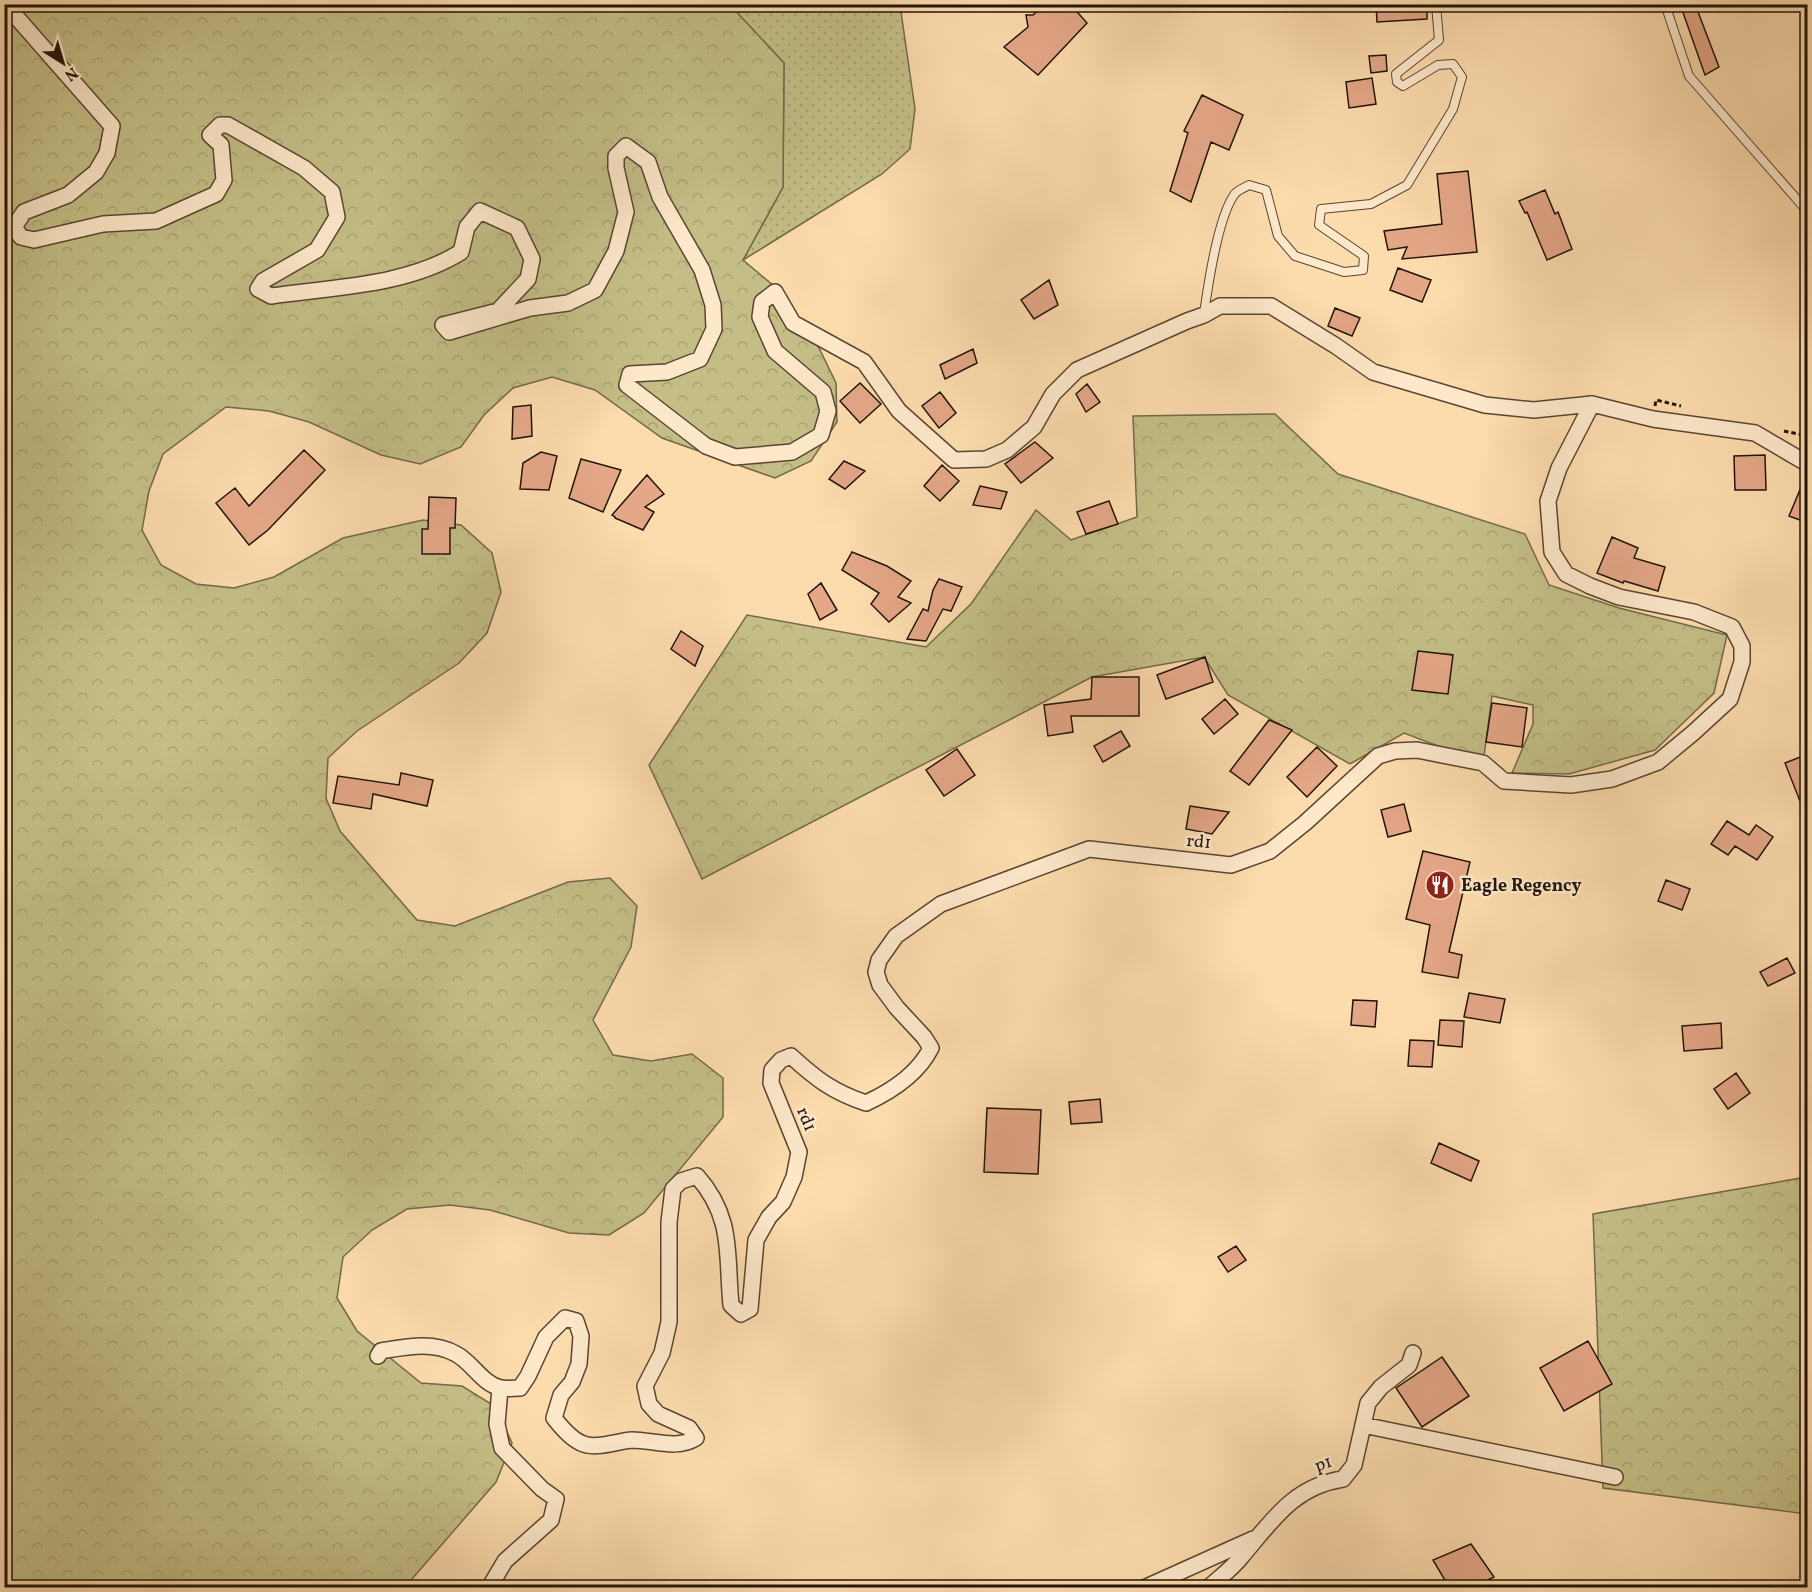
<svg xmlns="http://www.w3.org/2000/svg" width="1812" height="1592" font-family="Vollkorn,serif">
	<defs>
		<pattern id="grass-dots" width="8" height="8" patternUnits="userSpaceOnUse" patternTransform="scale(1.5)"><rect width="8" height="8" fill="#c4be86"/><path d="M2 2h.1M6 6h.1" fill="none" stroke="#a8a272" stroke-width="1.8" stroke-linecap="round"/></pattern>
		<pattern id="forest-crowns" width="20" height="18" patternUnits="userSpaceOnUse" patternTransform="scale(1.5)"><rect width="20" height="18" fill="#c4be86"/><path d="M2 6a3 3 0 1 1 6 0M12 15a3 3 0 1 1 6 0" fill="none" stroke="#a8a272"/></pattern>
	</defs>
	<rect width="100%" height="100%" fill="#fcdbad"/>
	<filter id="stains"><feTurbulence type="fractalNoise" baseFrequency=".00333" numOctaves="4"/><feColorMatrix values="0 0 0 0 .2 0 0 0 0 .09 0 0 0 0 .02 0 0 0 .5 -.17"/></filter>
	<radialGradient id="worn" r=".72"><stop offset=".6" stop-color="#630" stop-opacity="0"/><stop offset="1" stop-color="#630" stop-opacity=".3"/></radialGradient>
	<path fill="url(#grass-dots)" stroke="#726948" stroke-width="1.5" d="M 730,5 L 900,5 L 915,109 L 910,149 L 882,174 L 743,260 L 783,187 L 784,63 Z"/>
	<path fill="url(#forest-crowns)" stroke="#726948" stroke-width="1.5" d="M 5,5 L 730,5 L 784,63 L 783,187 L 743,260 L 774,286 L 819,348 L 836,383 L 837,422 L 811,461 L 775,478 L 662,438 L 595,390 L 552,377 L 513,388 L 484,415 L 461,447 L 420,464 L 381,455 L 309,422 L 269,411 L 226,407 L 163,454 L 149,491 L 142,530 L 161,565 L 196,584 L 234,588 L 274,577 L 343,538 L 423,520 L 461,525 L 492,553 L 501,592 L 487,633 L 459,663 L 357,731 L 328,758 L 326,798 L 340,831 L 417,920 L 455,926 L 568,882 L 610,878 L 637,906 L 631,947 L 593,1020 L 613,1055 L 651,1061 L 692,1054 L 723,1078 L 723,1117 L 644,1213 L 609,1235 L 569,1233 L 490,1210 L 450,1205 L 407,1209 L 372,1230 L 343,1257 L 337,1298 L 357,1331 L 421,1383 L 462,1386 L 496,1407 L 512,1443 L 496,1482 L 405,1587 L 5,1588 Z
		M 1275,414 L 1338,474 L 1525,534 L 1549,585 L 1619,608 L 1727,635 L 1714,693 L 1655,750 L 1569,774 L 1512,773 L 1533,724 L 1533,705 L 1492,696 L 1483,763 L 1404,733 L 1350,764 L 1228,695 L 1204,657 L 1092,677 L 702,879 L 649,765 L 747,615 L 926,647 L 971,604 L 1036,510 L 1071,540 L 1137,517 L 1133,416 Z
		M 1807,1177 L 1807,1514 L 1603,1488 L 1593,1214 Z"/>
	<path fill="#e4a788" stroke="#211409" stroke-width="1.5" d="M 1045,4 L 1070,4 L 1087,23 L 1038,75 L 1004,47 L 1028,27 L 1026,15 L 1033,15 Z
		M 1376,4 L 1427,4 L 1427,19 L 1377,22 Z
		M 1680,4 L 1695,4 L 1719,67 L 1705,75 Z
		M 1386,55 L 1387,71 L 1371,73 L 1369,56 Z
		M 1372,78 L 1376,104 L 1349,108 L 1346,82 Z
		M 1202,95 L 1243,115 L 1229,150 L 1211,142 L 1191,202 L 1170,191 L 1188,133 L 1184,131 Z
		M 1468,171 L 1477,252 L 1402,259 L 1407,247 L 1388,250 L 1384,231 L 1442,224 L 1437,174 Z
		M 1545,190 L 1555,214 L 1558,212 L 1572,249 L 1547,260 L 1527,212 L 1525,213 L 1519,201 Z
		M 1398,268 L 1431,280 L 1422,302 L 1390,290 Z
		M 1049,280 L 1058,305 L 1034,319 L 1021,300 Z
		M 1335,308 L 1360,318 L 1352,336 L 1328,326 Z
		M 973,349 L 977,363 L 945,379 L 940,365 Z
		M 860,383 L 881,404 L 860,423 L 840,401 Z
		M 1087,384 L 1100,402 L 1086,412 L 1076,394 Z
		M 940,392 L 956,413 L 939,428 L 922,406 Z
		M 531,405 L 532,436 L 512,439 L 513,407 Z
		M 1035,442 L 1053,458 L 1021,483 L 1005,464 Z
		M 304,450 L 325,470 L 268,530 L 249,545 L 216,503 L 235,488 L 249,506 Z
		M 541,452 L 557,456 L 549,490 L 520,489 L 523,463 Z
		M 1765,455 L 1766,490 L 1735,490 L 1734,456 Z
		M 581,459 L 621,470 L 603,512 L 569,498 Z
		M 844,461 L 865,471 L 845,489 L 829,479 Z
		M 942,465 L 959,481 L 940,501 L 924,486 Z
		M 1807,473 L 1808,474 L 1808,523 L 1789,516 Z
		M 647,475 L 664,494 L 645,507 L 654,512 L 643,530 L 615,518 L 615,517 L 612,515 Z
		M 980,486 L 1007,492 L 1001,509 L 973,505 Z
		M 429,497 L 456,498 L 455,528 L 450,528 L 450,554 L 422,554 L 422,529 L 428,529 Z
		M 1109,501 L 1118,524 L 1086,534 L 1077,512 Z
		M 1612,537 L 1638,548 L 1634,558 L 1665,567 L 1658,591 L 1624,581 L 1623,583 L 1597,573 Z
		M 852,552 L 887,566 L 911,581 L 898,597 L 911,603 L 889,622 L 871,604 L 879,593 L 842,570 Z
		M 939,579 L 962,587 L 951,611 L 943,609 L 926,641 L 907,639 L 923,609 L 928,611 L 933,590 Z
		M 821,583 L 837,610 L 820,620 L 808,594 Z
		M 681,631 L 703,646 L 695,666 L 671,649 Z
		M 1418,651 L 1453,655 L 1448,694 L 1412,690 Z
		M 1205,657 L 1213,682 L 1166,699 L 1157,675 Z
		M 1092,677 L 1139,677 L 1139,716 L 1071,716 L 1073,732 L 1048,736 L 1044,705 L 1091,699 Z
		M 1225,699 L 1238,714 L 1214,734 L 1202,719 Z
		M 1492,703 L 1527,708 L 1522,747 L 1486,742 Z
		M 1269,720 L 1292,730 L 1249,785 L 1230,771 Z
		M 1121,731 L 1130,746 L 1103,762 L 1094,746 Z
		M 1317,747 L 1337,766 L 1307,797 L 1287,777 Z
		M 957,749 L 975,775 L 944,796 L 926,770 Z
		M 1808,754 L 1808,818 L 1807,819 L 1785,763 Z
		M 401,773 L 433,780 L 427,806 L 373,794 L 371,809 L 333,803 L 338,776 L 399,785 Z
		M 1404,804 L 1411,831 L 1388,837 L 1381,810 Z
		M 1190,806 L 1229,812 L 1212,834 L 1186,829 Z
		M 1727,821 L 1749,835 L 1756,825 L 1773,837 L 1757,860 L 1735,846 L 1728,855 L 1711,844 Z
		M 1423,851 L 1470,862 L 1449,952 L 1462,955 L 1458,978 L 1422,972 L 1430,925 L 1406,919 Z
		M 1666,880 L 1690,889 L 1682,910 L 1658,901 Z
		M 1787,958 L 1795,973 L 1768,986 L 1760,972 Z
		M 1469,993 L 1505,999 L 1500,1023 L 1464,1017 Z
		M 1353,1000 L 1377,1001 L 1375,1027 L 1351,1025 Z
		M 1440,1020 L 1464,1021 L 1462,1047 L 1438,1045 Z
		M 1721,1023 L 1722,1048 L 1684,1051 L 1682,1026 Z
		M 1410,1040 L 1434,1041 L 1432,1067 L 1408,1066 Z
		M 1736,1073 L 1750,1093 L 1728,1109 L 1714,1089 Z
		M 1100,1099 L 1102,1122 L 1071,1124 L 1069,1102 Z
		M 987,1108 L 1041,1110 L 1038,1174 L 984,1172 Z
		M 1439,1143 L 1479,1161 L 1471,1181 L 1431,1163 Z
		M 1236,1246 L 1246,1260 L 1228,1272 L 1218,1257 Z
		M 1588,1341 L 1612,1384 L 1564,1411 L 1540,1368 Z
		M 1442,1357 L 1469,1396 L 1422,1427 L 1396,1388 Z
		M 1471,1544 L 1494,1577 L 1474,1587 L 1449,1587 L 1433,1560 Z"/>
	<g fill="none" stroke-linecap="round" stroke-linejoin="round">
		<g stroke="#584632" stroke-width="10">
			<path id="service" d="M 1665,4 L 1689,76 L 1808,212
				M 1204,314 C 1208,285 1218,218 1234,195 C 1237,190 1244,188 1249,185 L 1266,190 L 1278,236 L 1295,256 L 1344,272 L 1363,270 L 1364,256 L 1319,225 L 1321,209 L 1371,204 L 1407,185 L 1453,109 L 1462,77 L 1453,64 L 1438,65 L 1403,86 L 1397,82 L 1396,74 L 1439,40 L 1436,4"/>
		</g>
		<g stroke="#584632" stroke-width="18">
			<path id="minor" d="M 5,4 L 112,126 L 107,153 L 96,172 L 68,195 L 24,212 L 14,227 L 21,237 L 34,240 L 103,224 L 156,221 L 216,194 L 224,180 L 221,145 L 210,135 L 220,125 L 228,125 L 304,168 L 332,192 L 337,217 L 317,250 L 263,281 L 258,289 L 271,296 C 334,287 406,286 461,252 L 467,227 L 480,211 L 517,228 L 532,259 L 528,279 L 498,311 L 443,325 L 449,332 L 530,308 L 568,303 L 595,290 L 616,251 L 626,212 L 616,168 L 616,156 L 626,146 L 648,162 L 660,197 L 702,270 L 713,305 L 714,329 L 700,359 L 667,372 L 630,374 L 627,385 L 706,446 L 735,457 L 792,452 L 821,435 L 828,411 L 823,392 L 775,351 L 760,317 L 762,302 L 775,292 L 793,323 L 864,362 L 899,411 L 954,460 L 986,459 L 1007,450 L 1034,427 L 1053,394 L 1077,370 L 1187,321 L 1204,315 L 1220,306 L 1271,306 L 1336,346 L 1373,372 L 1485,405 L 1534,410 L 1592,404 L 1653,419 L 1755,433 L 1808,464
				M 378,1356 L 381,1351 C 406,1347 433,1341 456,1354 C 472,1362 482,1384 501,1388 C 507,1389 514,1388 520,1388 L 528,1376 L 546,1337 L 565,1318 L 576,1321 L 581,1336 L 579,1364 L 572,1382 L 561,1395 L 554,1418 C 561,1427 570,1438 581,1443 C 595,1450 617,1441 632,1440 C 653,1440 677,1450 696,1438 L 689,1428 L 658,1414 L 649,1404 L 645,1386 L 662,1353 L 669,1322 L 669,1222 L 673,1189 L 681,1181 L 697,1176 C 734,1218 726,1254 731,1305 L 741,1314 L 750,1309 L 756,1240 L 769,1217 L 783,1202 L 794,1177 L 799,1152 L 771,1083 L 772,1070 L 781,1060 L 791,1056 C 816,1079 833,1092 866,1103 C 892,1091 918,1074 931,1048 L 924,1037 L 897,1008 L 880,985 L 876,972 L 879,960 L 896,936 L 941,904 L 1089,849 L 1231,865 L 1270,851 L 1305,823 L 1378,756 L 1395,751 L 1417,750 L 1483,763 L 1504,781 L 1571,785 L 1612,779 L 1658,762 L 1693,733 L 1730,699 L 1742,662 L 1742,646 L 1732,627 L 1694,612 L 1619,597 L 1590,586 L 1566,574 L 1552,552 L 1548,501 L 1559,468 L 1592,404
				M 1363,1425 L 1615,1477
				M 489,1588 L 505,1561 L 551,1520 L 556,1499 L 542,1489 L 502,1448 L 497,1424 L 500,1388
				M 1144,1588 L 1253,1539
				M 1208,1588 C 1219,1578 1233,1568 1242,1556 C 1272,1521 1294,1486 1343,1479 L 1354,1465 L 1368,1403 L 1381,1387 L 1409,1365 L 1413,1353"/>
		</g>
		<path stroke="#211409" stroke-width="3" stroke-dasharray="4.5 3" stroke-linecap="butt" d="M 1655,406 L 1656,400 L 1681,406
			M 1784,431 L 1808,436"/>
		<use href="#service" stroke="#fde8ca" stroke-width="8"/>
		<use href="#minor" stroke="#fde8ca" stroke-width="15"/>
	</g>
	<defs>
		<g id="restaurant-disc" transform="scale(1.5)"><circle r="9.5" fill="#8f2418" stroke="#fde8ca"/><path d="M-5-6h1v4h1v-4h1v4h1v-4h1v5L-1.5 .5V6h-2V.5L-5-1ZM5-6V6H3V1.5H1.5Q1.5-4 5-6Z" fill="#fff"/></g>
	</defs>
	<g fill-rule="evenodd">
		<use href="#restaurant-disc" x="1440" y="885"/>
	</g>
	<g text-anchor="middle" stroke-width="5" stroke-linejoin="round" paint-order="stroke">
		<g font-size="18" fill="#211409" stroke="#fde8ca">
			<text transform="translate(1199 841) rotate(6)" y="6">rd1</text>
			<text transform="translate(807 1119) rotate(67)" y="6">rd1</text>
			<text transform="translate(1323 1463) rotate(-19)" y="6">p1</text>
		</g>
		<g font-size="18" font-weight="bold" fill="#211409" stroke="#fde8ca" text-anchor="start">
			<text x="1461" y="891">Eagle Regency</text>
		</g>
	</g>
	<rect width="1812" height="1592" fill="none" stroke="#fcdbad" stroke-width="24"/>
	<rect x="6" y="6" width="1800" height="1580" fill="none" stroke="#211409" stroke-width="3"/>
	<rect x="12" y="12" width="1788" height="1568" fill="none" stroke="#211409" stroke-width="1.5"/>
	<g transform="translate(63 63) rotate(143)" stroke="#fde8ca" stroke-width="4.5" paint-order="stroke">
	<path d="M0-4.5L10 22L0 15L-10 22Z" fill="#211409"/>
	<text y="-9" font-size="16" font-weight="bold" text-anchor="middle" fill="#211409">N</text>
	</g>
	<rect width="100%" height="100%" filter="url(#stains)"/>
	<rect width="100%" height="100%" fill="url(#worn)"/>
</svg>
